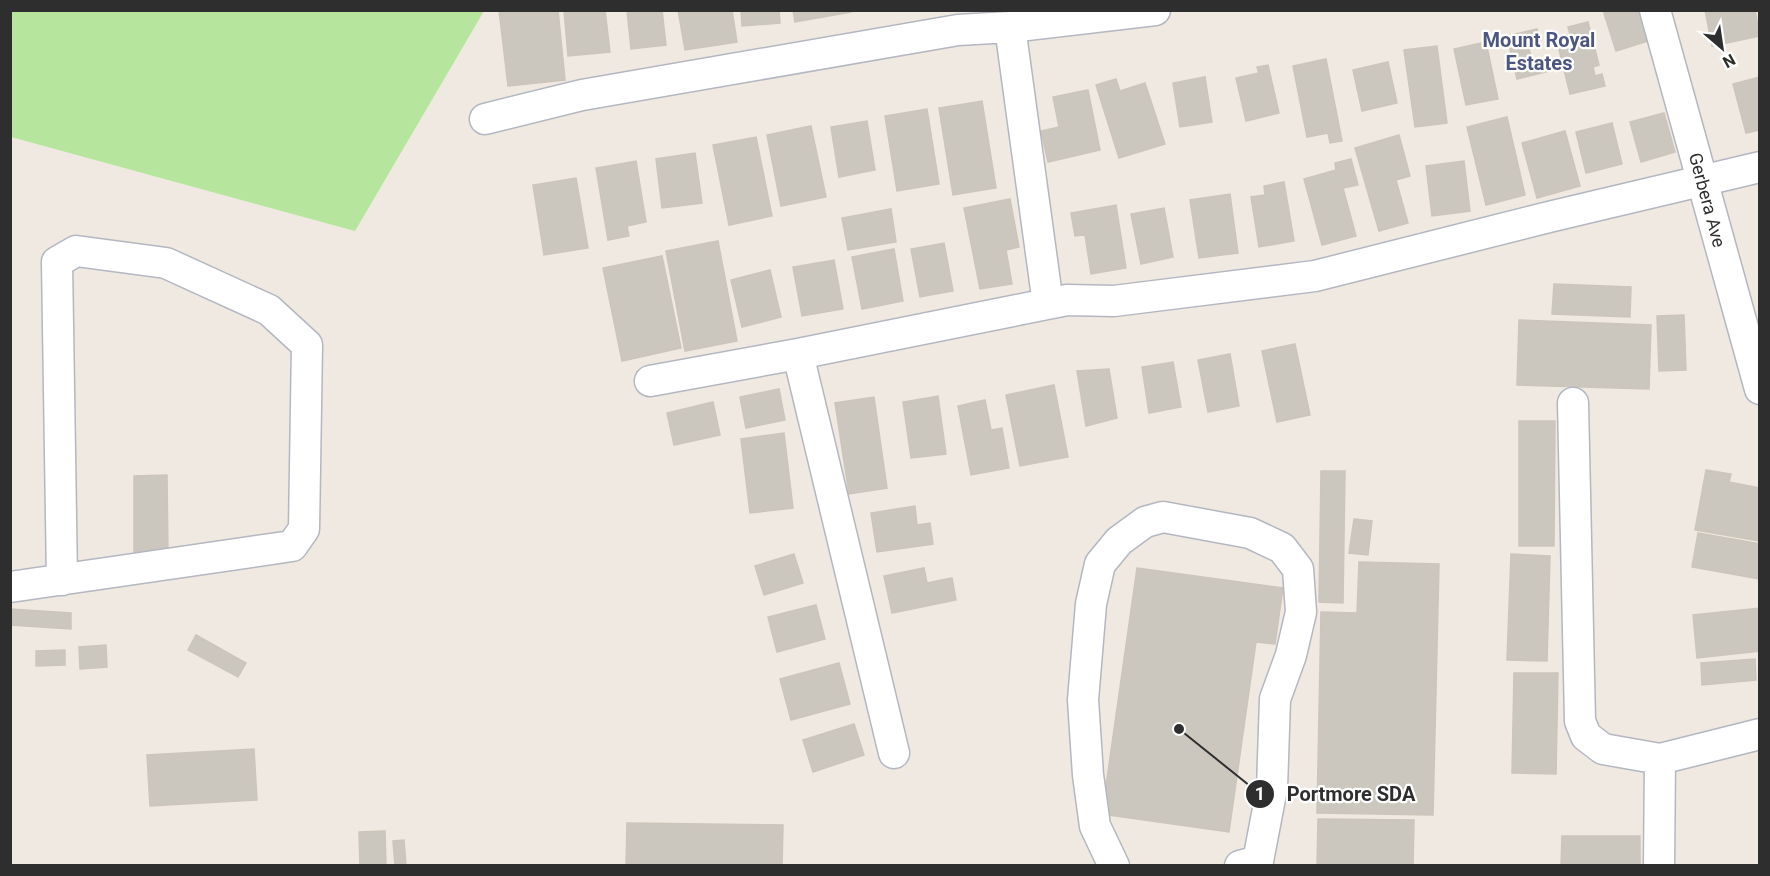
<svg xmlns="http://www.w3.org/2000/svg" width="1770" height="876" font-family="Roboto,sans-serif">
	<rect width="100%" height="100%" fill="#efe9e1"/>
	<path fill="#b6e59e" d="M 10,11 L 11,10 L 484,11 L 355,231 L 11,137 Z"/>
	<path fill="#cbc7bf" stroke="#cbc5ba" stroke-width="1.5" d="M 499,10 L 558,10 L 565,80 L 508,86 Z
		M 564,10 L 605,10 L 610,52 L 568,56 Z
		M 627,10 L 662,10 L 666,45 L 631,49 Z
		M 678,10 L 732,10 L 737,42 L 685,50 Z
		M 741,10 L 779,10 L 780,23 L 742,26 Z
		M 793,10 L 851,10 L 851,12 L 795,22 Z
		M 1603,10 L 1639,10 L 1648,41 L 1616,51 Z
		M 1705,10 L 1755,10 L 1760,36 L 1712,46 Z
		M 1588,22 L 1599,65 L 1593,67 L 1595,76 L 1602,74 L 1605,86 L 1570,94 L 1556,37 L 1570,34 L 1568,27 Z
		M 1537,29 L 1540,41 L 1528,44 L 1532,61 L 1546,58 L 1550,71 L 1517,79 L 1507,36 Z
		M 1486,42 L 1498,99 L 1466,105 L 1454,49 Z
		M 1437,46 L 1447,123 L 1415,127 L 1404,50 Z
		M 1326,59 L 1342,141 L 1330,143 L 1328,133 L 1307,137 L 1293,66 Z
		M 1388,62 L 1397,103 L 1362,111 L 1353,70 Z
		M 1268,65 L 1279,113 L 1246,121 L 1236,78 L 1259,73 L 1257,67 Z
		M 1205,77 L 1212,122 L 1180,127 L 1173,83 Z
		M 1760,77 L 1760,130 L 1746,133 L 1733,84 Z
		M 1116,79 L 1120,91 L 1145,83 L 1165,144 L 1119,158 L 1096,85 Z
		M 1088,90 L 1100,150 L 1048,162 L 1041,131 L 1059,127 L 1053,97 Z
		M 982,101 L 996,188 L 953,195 L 939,108 Z
		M 927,109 L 939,184 L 897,191 L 885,116 Z
		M 1664,113 L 1675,152 L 1641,162 L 1630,122 Z
		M 1507,117 L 1525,195 L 1486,205 L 1467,127 Z
		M 867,121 L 875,170 L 839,177 L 831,127 Z
		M 1612,123 L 1622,164 L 1586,173 L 1576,132 Z
		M 811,126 L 826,197 L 781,206 L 767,135 Z
		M 1565,131 L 1580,186 L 1537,198 L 1522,143 Z
		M 1399,135 L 1410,176 L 1396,180 L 1408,223 L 1379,231 L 1355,148 Z
		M 756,137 L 772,216 L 729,225 L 713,145 Z
		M 695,153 L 702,203 L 662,208 L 656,159 Z
		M 1351,159 L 1358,185 L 1343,188 L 1356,236 L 1322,245 L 1304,179 L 1336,170 L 1335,163 Z
		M 636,161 L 646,222 L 627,226 L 629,236 L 608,240 L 596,168 Z
		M 1464,161 L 1470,211 L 1432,216 L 1426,166 Z
		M 576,178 L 588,248 L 544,255 L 533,185 Z
		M 1284,182 L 1294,241 L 1259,247 L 1251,197 L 1265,195 L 1264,186 Z
		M 1230,194 L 1238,253 L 1199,258 L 1190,200 Z
		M 1010,199 L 1019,247 L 1006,250 L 1012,284 L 980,289 L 964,208 Z
		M 1116,205 L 1126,268 L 1091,274 L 1085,235 L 1075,236 L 1071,213 Z
		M 1164,208 L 1173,257 L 1141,264 L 1131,214 Z
		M 891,209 L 896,242 L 848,250 L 842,218 Z
		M 718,241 L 737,341 L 685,351 L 666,251 Z
		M 944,243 L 953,291 L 920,297 L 911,249 Z
		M 894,249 L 903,301 L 862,309 L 852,257 Z
		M 662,256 L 681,348 L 622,361 L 603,268 Z
		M 834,260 L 843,309 L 802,316 L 793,267 Z
		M 770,270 L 781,317 L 742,327 L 731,280 Z
		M 1554,284 L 1631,287 L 1630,317 L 1552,314 Z
		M 1684,315 L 1686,370 L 1659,371 L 1657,316 Z
		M 1519,320 L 1651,325 L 1649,389 L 1517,385 Z
		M 1295,344 L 1310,415 L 1277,422 L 1262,351 Z
		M 1230,354 L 1239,406 L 1208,412 L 1198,360 Z
		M 1173,362 L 1181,407 L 1149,413 L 1142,367 Z
		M 1109,369 L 1117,418 L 1086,426 L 1077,371 Z
		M 1054,385 L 1068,457 L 1020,466 L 1006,395 Z
		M 779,389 L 785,420 L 746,428 L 740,397 Z
		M 938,396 L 946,454 L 911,458 L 903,402 Z
		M 874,397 L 887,488 L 849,494 L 835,403 Z
		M 985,400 L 991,430 L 1002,428 L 1009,468 L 971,475 L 958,406 Z
		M 713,402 L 720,435 L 674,445 L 667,413 Z
		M 1519,421 L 1555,421 L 1554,546 L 1519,546 Z
		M 784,433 L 793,508 L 750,513 L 741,439 Z
		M 1706,470 L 1731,474 L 1729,482 L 1760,488 L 1760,541 L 1695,530 Z
		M 1321,471 L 1345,471 L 1343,603 L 1319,602 Z
		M 167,475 L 168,553 L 134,554 L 134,476 Z
		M 915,506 L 917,525 L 930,523 L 933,544 L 877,552 L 871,513 Z
		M 1354,519 L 1372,521 L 1368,555 L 1349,553 Z
		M 1698,533 L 1760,544 L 1760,579 L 1692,567 Z
		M 794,554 L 803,583 L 764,595 L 755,566 Z
		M 1511,554 L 1550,556 L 1547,661 L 1507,660 Z
		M 1359,562 L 1439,564 L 1433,815 L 1317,813 L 1321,612 L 1357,613 Z
		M 924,568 L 927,583 L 952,578 L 956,600 L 892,613 L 884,576 Z
		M 1137,568 L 1283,588 L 1275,644 L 1256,642 L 1229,832 L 1102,814 Z
		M 816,605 L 825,639 L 777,652 L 768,617 Z
		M 1760,608 L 1760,651 L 1697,658 L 1693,615 Z
		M 10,609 L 71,613 L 71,629 L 10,625 Z
		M 196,635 L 246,663 L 238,677 L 188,650 Z
		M 106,645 L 107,667 L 80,669 L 79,647 Z
		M 65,650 L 65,665 L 36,666 L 36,651 Z
		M 1755,659 L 1756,680 L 1702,685 L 1701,663 Z
		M 839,663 L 850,704 L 791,720 L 780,679 Z
		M 1514,673 L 1558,673 L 1556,774 L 1512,773 Z
		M 854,724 L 864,755 L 813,772 L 803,740 Z
		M 254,749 L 257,800 L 150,806 L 147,755 Z
		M 1318,819 L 1414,820 L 1413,866 L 1317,866 Z
		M 627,823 L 783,825 L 782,866 L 626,866 Z
		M 385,831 L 386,866 L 360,866 L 359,832 Z
		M 1562,836 L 1640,836 L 1640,866 L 1561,866 Z
		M 404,840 L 406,866 L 395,866 L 393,841 Z"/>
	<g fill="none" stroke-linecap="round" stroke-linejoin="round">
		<g stroke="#b4b7c1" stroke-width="33">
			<path id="minor" d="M 1655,10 L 1760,389
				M 1010,27 L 1048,304
				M 485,119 L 582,95 L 958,30 L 1010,27 L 1155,10
				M 798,354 L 894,753
				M 650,381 L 798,354 L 1067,300 L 1114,301 L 1315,276 L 1553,216 L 1760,167
				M 1573,403 L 1580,721 L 1586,736 L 1603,749 L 1660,759 L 1760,734
				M 10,587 L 292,546 L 304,529 L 307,345 L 269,310 L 166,263 L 76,251 L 57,262 L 62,580
				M 1114,866 L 1095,826 L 1088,775 L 1083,700 L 1091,604 L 1100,564 L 1119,541 L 1145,522 L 1163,517 L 1250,533 L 1282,548 L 1298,569 L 1301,612 L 1291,655 L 1275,699 L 1272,788 L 1258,861 L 1240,866
				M 1659,866 L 1660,759"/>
		</g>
		<use href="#minor" stroke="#fff" stroke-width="30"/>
	</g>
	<g text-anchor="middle" stroke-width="4.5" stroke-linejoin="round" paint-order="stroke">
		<g font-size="18" fill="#2e2e2e" stroke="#fff">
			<text transform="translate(1707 200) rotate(75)" y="6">Gerbera Ave</text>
		</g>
		<g font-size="20" font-weight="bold" fill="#4d5680" stroke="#fff">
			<text x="1539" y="47">Mount Royal<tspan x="1539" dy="23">Estates</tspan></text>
		</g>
	</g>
	<path fill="none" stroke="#2e2e2e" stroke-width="2" d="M1179 729L1260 794"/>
	<g fill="#2e2e2e" stroke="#fff" stroke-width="2">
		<circle cx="1179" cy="729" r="6"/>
		<circle cx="1260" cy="794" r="15"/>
	</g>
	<g font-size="18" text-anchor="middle" font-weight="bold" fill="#fff">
		<text x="1260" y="800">1</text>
	</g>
	<g font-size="20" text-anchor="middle" font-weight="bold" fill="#2e2e2e" stroke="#fff" stroke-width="4.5" stroke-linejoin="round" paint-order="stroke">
		<text x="1351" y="801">Portmore SDA</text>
	</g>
	<rect width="1770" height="876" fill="none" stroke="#2e2e2e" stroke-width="24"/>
	<g transform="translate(1722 48) rotate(151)" stroke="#ffffff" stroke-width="4.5" paint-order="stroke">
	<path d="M0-4.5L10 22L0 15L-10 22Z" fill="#2e2e2e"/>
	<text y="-9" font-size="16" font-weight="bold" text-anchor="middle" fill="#2e2e2e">N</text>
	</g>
</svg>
